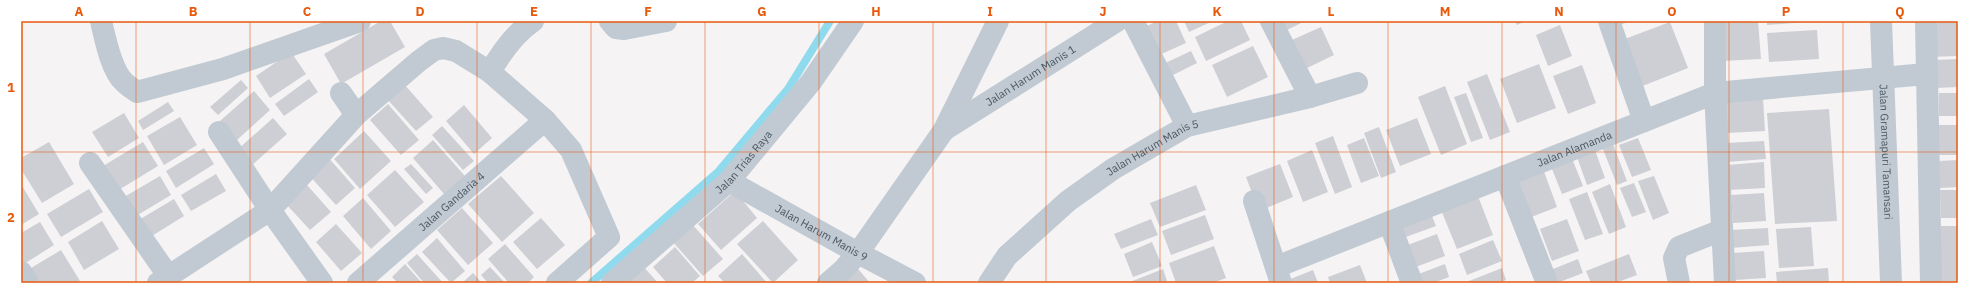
<svg xmlns="http://www.w3.org/2000/svg" width="1979" height="304" font-family="'IBM Plex Sans',sans-serif">
	<rect width="100%" height="100%" fill="#f5f3f3"/>
	<g fill="none" stroke-linecap="round" stroke-linejoin="round">
		<path stroke="#90daee" stroke-width="8" d="M 591,283 L 718,172 L 788,89 L 830,21"/>
	</g>
	<path fill="#cdcfd5" d="M 381,21 L 390,21 L 405,47 L 341,84 L 324,54 Z
		M 1157,21 L 1176,21 L 1186,43 L 1157,56 L 1143,28 Z
		M 1184,21 L 1213,21 L 1189,32 Z
		M 1228,21 L 1241,21 L 1250,40 L 1206,61 L 1195,37 Z
		M 1280,21 L 1305,21 L 1285,31 Z
		M 1515,21 L 1526,21 L 1517,25 Z
		M 1613,21 L 1630,21 L 1615,27 Z
		M 1719,21 L 1758,21 L 1761,59 L 1722,61 Z
		M 1767,21 L 1806,21 L 1806,22 L 1767,25 Z
		M 1928,21 L 1958,21 L 1958,56 L 1929,57 Z
		M 1670,22 L 1688,68 L 1640,87 L 1622,40 Z
		M 1560,25 L 1572,56 L 1548,66 L 1536,35 Z
		M 1321,27 L 1334,55 L 1305,69 L 1292,40 Z
		M 1817,30 L 1819,59 L 1769,62 L 1767,33 Z
		M 1253,46 L 1268,77 L 1227,97 L 1212,65 Z
		M 1191,51 L 1197,63 L 1169,77 L 1163,64 Z
		M 291,52 L 306,74 L 270,98 L 256,76 Z
		M 1958,59 L 1958,87 L 1935,88 L 1934,60 Z
		M 1539,64 L 1556,108 L 1517,123 L 1500,79 Z
		M 1582,65 L 1596,103 L 1568,114 L 1553,76 Z
		M 1487,74 L 1510,132 L 1490,140 L 1467,82 Z
		M 309,79 L 318,92 L 284,116 L 275,104 Z
		M 241,80 L 248,88 L 218,115 L 210,107 Z
		M 404,84 L 433,117 L 416,131 L 387,99 Z
		M 1445,86 L 1467,144 L 1441,155 L 1418,97 Z
		M 254,91 L 270,110 L 237,140 L 220,121 Z
		M 1466,93 L 1483,138 L 1471,142 L 1454,97 Z
		M 1939,93 L 1958,93 L 1958,116 L 1939,116 Z
		M 1763,98 L 1765,131 L 1726,133 L 1724,100 Z
		M 168,102 L 174,111 L 143,130 L 138,121 Z
		M 388,104 L 419,140 L 401,155 L 370,120 Z
		M 464,105 L 492,138 L 474,154 L 446,121 Z
		M 1829,109 L 1837,221 L 1775,224 L 1767,113 Z
		M 124,113 L 139,138 L 108,157 L 92,132 Z
		M 180,117 L 197,145 L 164,165 L 147,136 Z
		M 273,118 L 287,134 L 251,166 L 237,150 Z
		M 1417,118 L 1431,154 L 1400,166 L 1386,130 Z
		M 1937,125 L 1958,125 L 1958,155 L 1937,155 Z
		M 442,126 L 474,161 L 463,170 L 432,135 Z
		M 1379,127 L 1396,172 L 1381,178 L 1364,133 Z
		M 364,131 L 391,161 L 360,189 L 334,159 Z
		M 1333,136 L 1352,187 L 1335,194 L 1315,143 Z
		M 1364,138 L 1379,176 L 1361,183 L 1347,145 Z
		M 1638,138 L 1651,170 L 1632,177 L 1619,145 Z
		M 1611,139 L 1627,181 L 1617,185 L 1601,144 Z
		M 433,140 L 465,176 L 444,194 L 413,158 Z
		M 1764,141 L 1766,159 L 1727,162 L 1726,143 Z
		M 49,142 L 74,184 L 42,203 L 21,169 L 21,158 Z
		M 143,142 L 158,166 L 117,191 L 103,166 Z
		M 204,148 L 214,164 L 176,188 L 166,171 Z
		M 1312,150 L 1328,192 L 1303,202 L 1287,161 Z
		M 1595,150 L 1605,178 L 1587,185 L 1577,157 Z
		M 327,156 L 355,188 L 336,205 L 307,173 Z
		M 1571,156 L 1583,186 L 1562,194 L 1550,164 Z
		M 1958,160 L 1958,187 L 1940,188 L 1939,161 Z
		M 1764,162 L 1765,188 L 1728,190 L 1727,165 Z
		M 411,164 L 433,188 L 426,194 L 404,169 Z
		M 1280,164 L 1293,197 L 1259,211 L 1246,177 Z
		M 1543,169 L 1557,207 L 1529,218 L 1514,180 Z
		M 395,170 L 424,202 L 395,227 L 367,195 Z
		M 216,174 L 226,191 L 191,211 L 181,195 Z
		M 160,176 L 171,195 L 131,219 L 119,200 Z
		M 501,176 L 534,213 L 502,242 L 468,204 Z
		M 1654,176 L 1669,213 L 1653,220 L 1638,181 Z
		M 1634,183 L 1646,212 L 1632,217 L 1620,188 Z
		M 21,184 L 39,214 L 21,225 Z
		M 1610,184 L 1626,227 L 1609,234 L 1592,192 Z
		M 307,185 L 331,212 L 310,230 L 286,204 Z
		M 1196,185 L 1206,210 L 1160,227 L 1150,203 Z
		M 89,189 L 103,212 L 61,237 L 47,214 Z
		M 1940,190 L 1958,190 L 1958,218 L 1941,218 Z
		M 735,191 L 757,218 L 721,250 L 698,224 Z
		M 1476,191 L 1493,235 L 1457,249 L 1439,205 Z
		M 1587,192 L 1603,234 L 1585,240 L 1569,199 Z
		M 1764,193 L 1766,221 L 1733,223 L 1731,195 Z
		M 363,198 L 391,231 L 371,249 L 343,216 Z
		M 174,199 L 184,216 L 147,239 L 137,221 Z
		M 462,208 L 493,243 L 468,265 L 437,230 Z
		M 1429,209 L 1436,226 L 1403,238 L 1397,221 Z
		M 1205,215 L 1214,239 L 1171,255 L 1162,231 Z
		M 541,218 L 565,245 L 537,269 L 513,242 Z
		M 1151,219 L 1158,235 L 1121,249 L 1114,234 Z
		M 1567,219 L 1579,251 L 1552,261 L 1540,229 Z
		M 102,221 L 119,249 L 84,270 L 68,242 Z
		M 763,221 L 798,260 L 773,283 L 737,244 Z
		M 40,222 L 54,245 L 24,264 L 21,259 L 21,233 Z
		M 336,224 L 362,253 L 341,271 L 316,242 Z
		M 692,224 L 723,259 L 703,276 L 672,241 Z
		M 1941,226 L 1958,226 L 1958,282 L 1940,282 Z
		M 1811,227 L 1814,266 L 1779,268 L 1776,229 Z
		M 1768,228 L 1769,245 L 1731,248 L 1730,230 Z
		M 1437,234 L 1445,256 L 1413,268 L 1405,246 Z
		M 437,238 L 465,271 L 451,283 L 422,252 Z
		M 1493,240 L 1502,261 L 1467,275 L 1459,254 Z
		M 1152,242 L 1162,266 L 1133,277 L 1124,254 Z
		M 505,244 L 534,277 L 528,283 L 509,283 L 488,259 Z
		M 1214,246 L 1226,278 L 1212,283 L 1176,283 L 1169,263 Z
		M 675,247 L 700,276 L 692,283 L 667,283 L 653,267 Z
		M 61,250 L 80,281 L 76,283 L 39,283 L 31,268 Z
		M 1764,251 L 1766,278 L 1735,280 L 1733,253 Z
		M 417,254 L 443,283 L 424,283 L 407,263 Z
		M 742,254 L 767,283 L 725,283 L 718,276 Z
		M 1629,254 L 1637,275 L 1615,283 L 1591,283 L 1586,271 Z
		M 1578,259 L 1583,273 L 1557,283 L 1548,271 Z
		M 405,264 L 422,283 L 398,283 L 392,277 Z
		M 854,264 L 870,283 L 832,283 Z
		M 1445,264 L 1449,277 L 1433,283 L 1419,283 L 1416,275 Z
		M 1360,265 L 1367,283 L 1330,283 L 1328,277 Z
		M 643,266 L 658,283 L 629,283 Z
		M 490,267 L 505,283 L 488,283 L 481,275 Z
		M 1502,268 L 1506,280 L 1499,283 L 1464,283 Z
		M 1828,268 L 1829,283 L 1777,283 L 1776,272 Z
		M 1163,269 L 1167,281 L 1163,283 L 1131,283 L 1130,282 Z
		M 1313,270 L 1318,283 L 1283,283 L 1283,282 Z
		M 473,273 L 482,283 L 462,283 Z
		M 1773,281 L 1773,283 L 1755,283 L 1755,282 Z"/>
	<g fill="none" stroke-linecap="round" stroke-linejoin="round">
		<g stroke="#c1cad2" stroke-width="22">
			<path d="M 101,21 C 105,38 111,70 124,82 C 128,86 133,89 137,92 L 223,69 L 360,21"/>
			<path d="M 610,21 L 616,28 L 624,29 L 666,21"/>
			<path d="M 1133,21 L 1187,126"/>
			<path d="M 1271,21 L 1310,97"/>
			<path d="M 1609,21 L 1644,121"/>
			<path d="M 1715,21 L 1715,93 L 1725,283"/>
			<path id="s1" d="M 1881,21 L 1891,283"/>
			<path d="M 1926,21 L 1931,283"/>
			<path d="M 490,72 C 501,53 515,33 533,21"/>
			<path d="M 341,93 L 356,115"/>
			<path d="M 944,130 L 998,21"/>
			<path d="M 219,132 L 270,210 L 322,283"/>
			<path d="M 90,163 L 169,277"/>
			<path d="M 1505,176 L 1547,283"/>
			<path id="s2" d="M 729,181 L 858,253 L 915,283"/>
			<path d="M 1254,201 L 1281,283"/>
			<path d="M 1389,222 L 1412,283"/>
			<path id="s3" d="M 1276,267 L 1715,93 L 1926,74"/>
			<path d="M 21,272 L 28,283"/>
			<path d="M 158,283 L 270,210 L 356,115 L 419,61 L 434,50 L 443,48 L 456,51 L 490,72 L 545,120 L 571,150 L 609,237 L 557,283"/>
			<path id="s4" d="M 358,283 L 545,120"/>
			<path id="s5" d="M 612,283 L 729,181 L 811,82 L 853,21"/>
			<path id="s6" d="M 828,283 L 843,270 L 858,253 L 944,130 L 1117,21"/>
			<path id="s7" d="M 989,283 L 1007,256 L 1068,201 L 1113,169 L 1187,126 L 1310,97 L 1357,83"/>
			<path d="M 1679,283 L 1674,258 L 1679,247 L 1722,230"/>
		</g>
	</g>
	<path fill="none" stroke="#e8590c" stroke-width="1" stroke-opacity="0.55" d="M 136,21 L 136,283M 250,21 L 250,283M 363,21 L 363,283M 477,21 L 477,283M 591,21 L 591,283M 705,21 L 705,283M 819,21 L 819,283M 933,21 L 933,283M 1046,21 L 1046,283M 1160,21 L 1160,283M 1274,21 L 1274,283M 1388,21 L 1388,283M 1502,21 L 1502,283M 1616,21 L 1616,283M 1729,21 L 1729,283M 1843,21 L 1843,283M 21,152 L 1958,152"/>
	<g text-anchor="middle" stroke-width="4" stroke-linejoin="round" paint-order="stroke">
		<g font-size="11" fill="#4a5661" stroke="#fff">
			<text dy="4" stroke="none"><textPath href="#s6" startOffset="295">Jalan Harum Manis 1</textPath></text>
			<text dy="4" stroke="none"><textPath href="#s7" startOffset="215">Jalan Harum Manis 5</textPath></text>
			<text dy="4" stroke="none"><textPath href="#s3" startOffset="321">Jalan Alamanda</textPath></text>
			<text dy="4" stroke="none"><textPath href="#s1" startOffset="131">Jalan Gramapuri Tamansari</textPath></text>
			<text dy="4" stroke="none"><textPath href="#s5" startOffset="179">Jalan Trias Raya</textPath></text>
			<text dy="4" stroke="none"><textPath href="#s4" startOffset="124">Jalan Gandaria 4</textPath></text>
			<text dy="4" stroke="none"><textPath href="#s2" startOffset="106">Jalan Harum Manis 9</textPath></text>
		</g>
	</g>
	<rect width="1979" height="304" fill="none" stroke="#ffffff" stroke-width="44"/>
	<rect x="22" y="22" width="1935" height="260" fill="none" stroke="#e8590c" stroke-width="1.5"/>
	<g font-size="13" text-anchor="middle" font-weight="bold" fill="#e8590c">
		<text x="79" y="16">A</text>
		<text x="193" y="16">B</text>
		<text x="307" y="16">C</text>
		<text x="420" y="16">D</text>
		<text x="534" y="16">E</text>
		<text x="648" y="16">F</text>
		<text x="762" y="16">G</text>
		<text x="876" y="16">H</text>
		<text x="990" y="16">I</text>
		<text x="1103" y="16">J</text>
		<text x="1217" y="16">K</text>
		<text x="1331" y="16">L</text>
		<text x="1445" y="16">M</text>
		<text x="1559" y="16">N</text>
		<text x="1672" y="16">O</text>
		<text x="1786" y="16">P</text>
		<text x="1900" y="16">Q</text>
		<text x="11" y="92">1</text>
		<text x="11" y="222">2</text>
	</g>
</svg>
